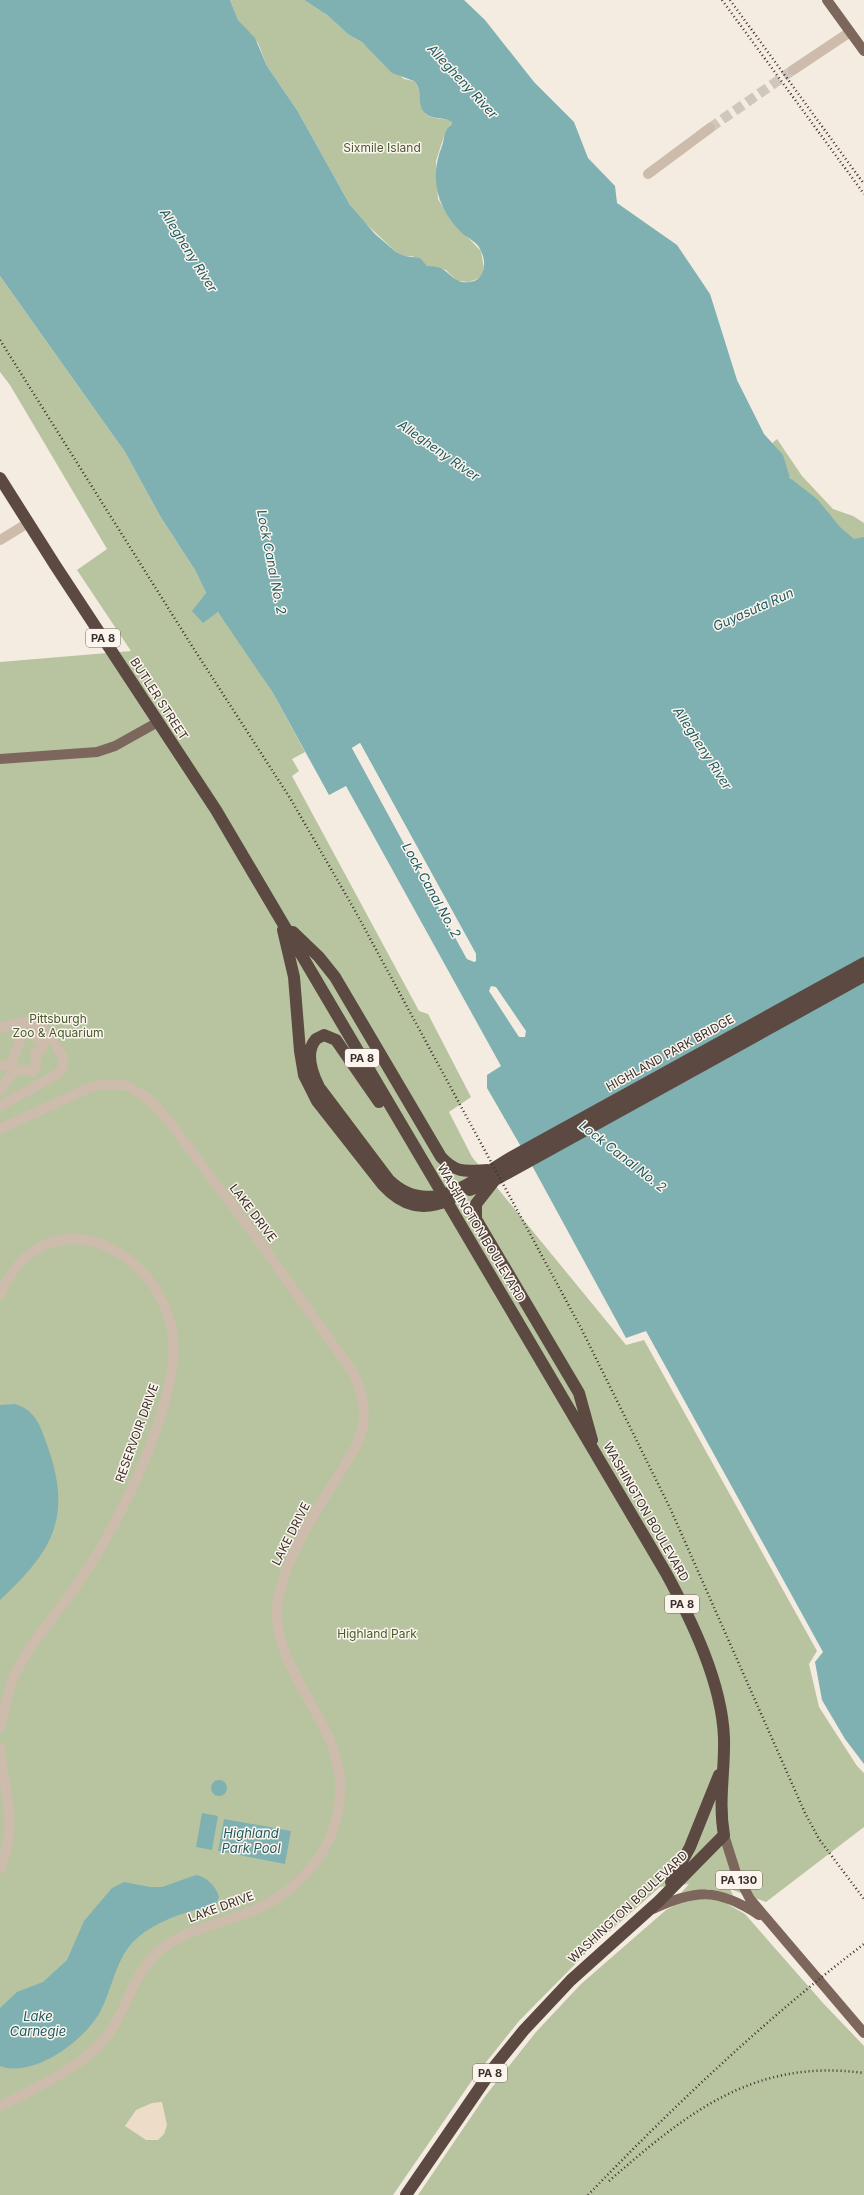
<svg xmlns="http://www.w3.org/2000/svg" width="864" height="2195" font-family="Inter,sans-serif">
	<rect width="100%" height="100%" fill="#f4ebe1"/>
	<path fill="#b8c4a0" d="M 230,0 L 304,0 L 327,15 L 349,35 L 362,42 L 404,79 L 414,81 C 425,91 414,111 431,117 C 438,119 445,119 451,120 L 452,123 L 446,130 L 436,161 L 438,199 L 450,219 L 481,251 L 484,268 L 483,275 L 480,278 L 469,282 L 457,281 L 446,270 L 427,266 L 412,256 L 405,256 L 396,252 L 362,220 L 350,205 L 297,110 L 267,66 L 258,43 L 238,20 Z
		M 0,276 L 125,452 L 160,516 L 195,570 L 206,593 L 203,622 L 218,612 L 226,622 L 273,693 L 305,752 L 292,759 L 299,771 L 292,776 L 419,1011 L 428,1014 L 471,1097 L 449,1112 L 472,1157 L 626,1345 L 644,1340 L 817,1651 L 809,1664 L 819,1707 L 857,1766 L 864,1773 L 864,1827 L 766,1902 L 730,1889 L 733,1895 L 707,1889 L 681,1893 L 689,1884 L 660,1887 L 593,1946 L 519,2021 L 475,2076 L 393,2195 L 0,2195 L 0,662 L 131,651 L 77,570 L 107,549 L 10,385 L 0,372 Z
		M 777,439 L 802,476 L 833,509 L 853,516 L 864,523 L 864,567 L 851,561 L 768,447 Z
		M 704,1898 L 722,1901 L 745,1914 L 823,2003 L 864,2046 L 864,2195 L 418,2195 L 486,2095 L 536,2032 L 581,1984 L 666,1910 L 679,1903 Z"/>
	<path fill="#ecdcc8" d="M 162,2102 L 167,2125 L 164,2134 L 158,2140 L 146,2140 L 125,2126 L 136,2110 L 152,2103 Z"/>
	<path fill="#7fb0b2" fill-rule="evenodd" d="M 0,0 L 230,0 L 238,20 L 255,38 L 267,66 L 297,110 L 350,205 L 375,234 L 396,252 L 405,256 L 420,258 L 427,266 C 452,265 449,285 470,282 C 485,280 487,263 481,251 C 478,242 467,238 461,232 C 437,208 429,178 442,146 C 445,138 443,130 451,125 L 452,122 C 444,116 430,121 423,111 C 417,102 423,89 414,81 L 392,73 L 362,42 L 349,35 L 327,15 L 304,0 L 464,0 L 485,20 L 534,82 L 574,122 L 588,158 L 615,186 L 617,203 L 677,245 L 710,294 L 737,380 L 764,434 L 783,455 L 790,478 L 817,499 L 841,528 L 854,539 L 864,537 L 864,1764 L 845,1739 L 822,1700 L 815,1662 L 823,1652 L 646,1331 L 626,1338 L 535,1171 L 487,1088 L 487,1075 L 501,1066 L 346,786 L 329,795 L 273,693 L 218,612 L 203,623 L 192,611 L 206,593 L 195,570 L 160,516 L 125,452 L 0,276 ZM 360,743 L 476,954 L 476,961 L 467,959 L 352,748 Z
		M 15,1404 C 35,1410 40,1425 46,1442 C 73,1515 55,1549 0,1600 L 0,1405 Z
		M211 1788a8 8 0 1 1 16 0a8 8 0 1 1-16 0Z
		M 202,1813 L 218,1816 L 212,1850 L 196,1847 Z
		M 224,1819 L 291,1831 L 285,1864 L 218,1851 Z
		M 196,1875 C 207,1877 216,1886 219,1897 L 217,1903 C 209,1908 199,1909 191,1911 C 171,1917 147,1927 132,1943 C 115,1962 112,1990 100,2012 C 85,2040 33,2079 0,2066 L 0,2008 L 17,1992 L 43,1982 L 67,1960 L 84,1921 L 112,1888 L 124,1882 L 150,1887 L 162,1887 Z"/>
	<path fill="#f4ebe1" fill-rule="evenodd" d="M 360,743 L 476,954 L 476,961 L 474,962 L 467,959 L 352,748 ZM 359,746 L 474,954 L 474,960 L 469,957 L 354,749 Z
		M 491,986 L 496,987 L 526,1031 L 525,1037 L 519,1037 L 489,991 Z"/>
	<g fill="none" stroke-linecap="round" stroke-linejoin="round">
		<path stroke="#cfc6bd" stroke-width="10" stroke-dasharray="10 5" stroke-linecap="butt" d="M 710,128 L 793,70"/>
		<path stroke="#cdbbac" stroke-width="10" d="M 793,70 L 850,32
			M 648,174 L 710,128
			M 0,540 L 28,523
			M 0,1028 C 9,1026 22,1021 31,1022 C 42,1024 59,1048 63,1059 C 65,1064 62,1069 59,1073 L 0,1106
			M 0,1066 L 11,1064 L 22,1035 L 31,1032 L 43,1043 L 43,1048 L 35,1054 L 37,1064 L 32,1072 C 15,1063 7,1079 0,1091
			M 0,1129 L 93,1086 L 116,1084 L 127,1086 L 148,1098 L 168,1120 L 262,1245 L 352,1371 C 362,1391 367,1408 362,1430 C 358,1447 346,1462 338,1476 C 315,1513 291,1548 280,1590 C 261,1661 336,1713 340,1781 C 343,1848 296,1898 236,1917 C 208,1927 181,1932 158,1952 C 134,1973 129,2002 112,2029 C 91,2063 36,2088 0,2106
			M 0,1295 C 50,1179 190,1263 172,1369 C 161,1436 119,1523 81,1579 C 60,1610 33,1639 16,1672 C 8,1689 4,1710 0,1728
			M 0,1748 C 4,1794 19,1823 0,1869"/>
		<path stroke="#7d675c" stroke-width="10" d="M 827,0 L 864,51
			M 0,759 L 97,752 L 115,746 L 158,722
			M 724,1835 L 736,1873 L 750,1899 L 864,2033
			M 653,1909 C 696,1889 718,1888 759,1915"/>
		<path stroke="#5c4a42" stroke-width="12" d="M 0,478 L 55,565 L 216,810 L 666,1573 C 692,1621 722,1683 724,1738 C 725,1771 718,1801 724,1835 L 659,1901 L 571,1980 L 524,2030 L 494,2067 L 406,2195
			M 283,930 L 294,977 L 300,1051 L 304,1075 L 317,1101 L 383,1185 C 403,1207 423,1211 450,1200
			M 293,932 L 319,957 L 335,977 L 441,1157 C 457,1174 466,1171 487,1170
			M 379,1102 L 336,1040 L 324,1035 L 316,1039 C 304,1053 312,1073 319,1087 L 389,1180 C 430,1220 474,1179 512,1157 L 864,963
			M 494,1181 L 476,1204 L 476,1219 L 579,1393 L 592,1440
			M 470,1190 L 495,1180 L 864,976
			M 671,1882 L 690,1847 L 719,1775"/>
		<path stroke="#3b302b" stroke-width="2.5" stroke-dasharray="1 3" stroke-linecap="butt" d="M 722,0 L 864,194
			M 730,0 L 864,184
			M 0,340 L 192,646 L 290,798 L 353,907 L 581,1328 L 670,1508 L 805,1813 L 819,1839 L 864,1899
			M 609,2181 C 687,2113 754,2058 864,2073
			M 588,2195 C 675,2105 764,2020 864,1944"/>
	</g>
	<g text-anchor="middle" stroke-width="3" stroke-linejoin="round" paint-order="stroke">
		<g fill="#fbf5ee" stroke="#756b66" stroke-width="1">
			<rect x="86" y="629" width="34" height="18" rx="3"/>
			<rect x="345" y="1049" width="34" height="18" rx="3"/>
			<rect x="665" y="1595" width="34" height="18" rx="3"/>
			<rect x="716" y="1871" width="46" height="18" rx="3"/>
			<rect x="473" y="2064" width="34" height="18" rx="3"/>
		</g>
		<g font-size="11" font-weight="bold" fill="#3b302b">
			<text x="103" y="642">PA 8</text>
			<text x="362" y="1062">PA 8</text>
			<text x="682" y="1608">PA 8</text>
			<text x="739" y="1884">PA 130</text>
			<text x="490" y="2077">PA 8</text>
		</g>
		<g font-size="12" fill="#4a5a2e" stroke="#fbf5ee">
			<text x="382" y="152">Sixmile Island</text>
			<text x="58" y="1023">Pittsburgh<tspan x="58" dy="14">Zoo &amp; Aquarium</tspan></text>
			<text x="377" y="1638">Highland Park</text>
		</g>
		<g font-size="12" fill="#3b302b" stroke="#fbf5ee">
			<text transform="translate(159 699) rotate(57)" y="4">BUTLER STREET</text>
			<text transform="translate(670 1053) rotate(-29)" y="4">HIGHLAND PARK BRIDGE</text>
			<text transform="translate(253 1213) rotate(53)" y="4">LAKE DRIVE</text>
			<text transform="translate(481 1233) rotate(59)" y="4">WASHINGTON BOULEVARD</text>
			<text transform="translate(137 1433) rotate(-70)" y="4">RESERVOIR DRIVE</text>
			<text transform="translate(646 1512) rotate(60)" y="4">WASHINGTON BOULEVARD</text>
			<text transform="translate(291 1534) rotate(-63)" y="4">LAKE DRIVE</text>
			<text transform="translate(221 1907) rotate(-20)" y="4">LAKE DRIVE</text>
			<text transform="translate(628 1907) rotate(-43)" y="4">WASHINGTON BOULEVARD</text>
		</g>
		<g font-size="13" font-style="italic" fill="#1f5a5e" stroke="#fbf5ee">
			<text transform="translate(463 81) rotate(47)" y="5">Allegheny River</text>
			<text transform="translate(189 250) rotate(58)" y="5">Allegheny River</text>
			<text transform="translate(439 450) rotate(35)" y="5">Allegheny River</text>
			<text transform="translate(272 562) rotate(79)" y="5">Lock Canal No. 2</text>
			<text transform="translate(753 609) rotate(-24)" y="5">Guyasuta Run</text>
			<text transform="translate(703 748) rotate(57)" y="5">Allegheny River</text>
			<text transform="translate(432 890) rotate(61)" y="5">Lock Canal No. 2</text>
			<text transform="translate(623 1156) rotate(38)" y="5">Lock Canal No. 2</text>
			<text x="251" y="1838">Highland<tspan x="251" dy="15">Park Pool</tspan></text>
			<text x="38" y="2021">Lake<tspan x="38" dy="15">Carnegie</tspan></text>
		</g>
	</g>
</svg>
